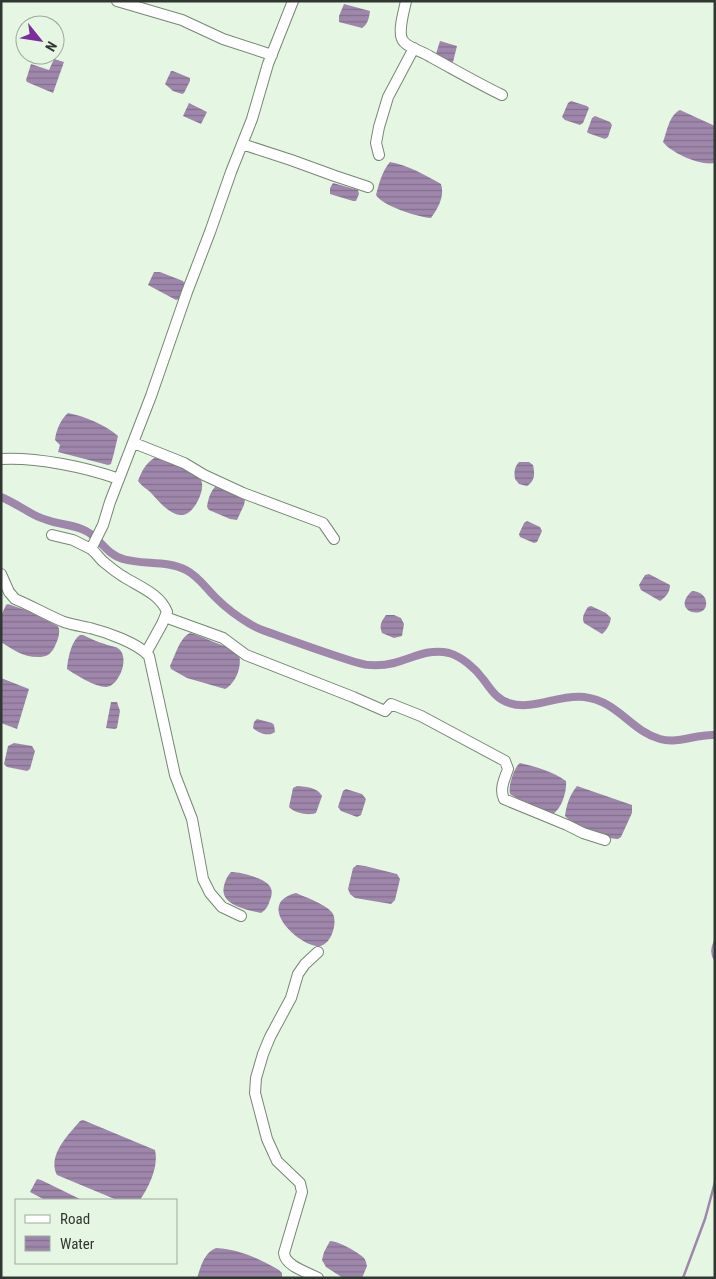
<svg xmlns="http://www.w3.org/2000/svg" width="716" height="1279" font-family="'Roboto Condensed',sans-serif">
	<defs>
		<pattern id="water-rules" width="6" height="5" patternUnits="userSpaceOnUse" patternTransform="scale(1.25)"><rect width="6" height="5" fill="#9f87ac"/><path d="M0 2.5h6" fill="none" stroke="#826f8c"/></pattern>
	</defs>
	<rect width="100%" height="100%" fill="#e5f7e3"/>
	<path fill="url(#water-rules)" d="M 344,4 L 370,11 C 369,18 368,24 362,28 L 339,22 L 339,16 Z
		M 440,41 L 457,46 L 453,62 L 448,63 L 435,57 Z
		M 54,59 L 64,62 L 53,93 L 27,82 L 26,80 L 31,64 L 49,70 Z
		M 171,71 L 173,71 L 190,78 L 190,81 L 184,93 L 182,94 L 173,91 L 165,84 Z
		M 571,101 L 587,106 L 589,108 L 583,123 L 580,125 L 565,120 L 562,117 L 568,103 Z
		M 189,103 L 207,112 L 201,124 L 183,116 Z
		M 680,110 L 715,126 L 714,163 C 701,166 671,153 663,142 C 667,132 669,115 680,110 Z
		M 595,116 L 610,122 L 612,125 L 608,137 L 605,139 L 588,133 L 587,132 L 592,118 Z
		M 390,162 C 408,165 425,175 441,184 C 445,196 438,209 431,218 C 418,217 382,206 376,195 C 379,184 382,171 390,162 Z
		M 333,183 L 358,190 L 359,194 L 356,201 L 353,201 L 330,194 L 330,188 Z
		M 154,272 L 160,272 L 183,281 L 185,284 L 179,299 L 176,300 L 148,285 Z
		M 68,413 C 84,416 106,425 118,436 L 114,453 L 111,464 L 108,465 L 58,452 L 60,445 L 55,440 C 56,430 61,419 68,413 Z
		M 158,456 C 159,456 164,457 165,457 C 172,460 198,475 201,480 C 206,489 194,514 183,515 C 171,516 159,502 152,494 C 148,489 142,487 138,481 C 142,470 147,461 158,456 Z
		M 519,462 L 529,462 L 533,465 C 535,474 535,481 527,486 L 519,484 L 515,479 C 514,473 514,467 519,462 Z
		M 215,487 C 224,487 238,494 245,500 L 244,505 L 237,520 L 230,519 L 209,510 L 207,507 C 208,500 210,492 215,487 Z
		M 527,521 L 540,527 L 542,531 L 537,542 L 534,543 L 520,537 L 519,534 L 524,523 Z
		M 649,574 L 670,585 C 670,592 666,597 660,601 L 641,590 L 639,585 L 645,575 Z
		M 692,591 C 697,591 702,593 705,598 C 714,622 667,614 692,591 Z
		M 8,604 L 28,611 L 58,626 L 59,629 C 60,635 57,642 54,648 C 50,655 46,657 38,657 C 22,657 14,650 1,642 L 1,616 L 6,605 Z
		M 591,606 L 606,613 L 611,618 C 610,624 607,630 602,634 L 584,623 C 581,617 585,612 588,607 Z
		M 386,615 L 394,615 L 401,618 L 404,624 L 402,636 L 394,638 L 382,633 C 379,625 381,622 386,615 Z
		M 190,633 C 197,635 203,637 209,640 C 220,645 230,647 239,654 C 242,666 237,680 227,688 L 225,689 L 187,678 L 171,669 L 170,666 C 175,656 180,637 190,633 Z
		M 80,635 L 83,635 C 90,638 97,642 105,644 C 109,646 116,646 119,649 C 130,658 119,686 106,687 C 95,687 76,675 67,669 C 68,659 71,641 80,635 Z
		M 1,678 L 29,689 L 17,729 L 1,723 Z
		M 111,702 L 117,702 L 120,711 L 117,728 L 115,729 L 106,728 Z
		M 257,719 L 272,723 L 274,725 L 275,732 C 269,737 258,733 253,728 L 254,722 Z
		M 14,743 L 32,746 L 35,751 L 30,769 L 27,771 L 7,767 L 4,764 L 8,746 Z
		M 520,763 C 536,767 552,771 566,781 C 567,791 562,808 553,814 L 520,800 L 510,794 C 508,787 514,767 520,763 Z
		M 297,786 C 307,787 317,787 322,796 L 316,813 C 309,816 294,813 289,807 L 293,788 Z
		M 577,786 L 632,805 L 632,813 L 621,837 L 618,839 C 602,838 575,827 565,816 C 566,806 570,794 577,786 Z
		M 346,789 L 362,794 L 366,799 L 361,815 L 357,817 L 341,811 L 338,807 L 343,791 Z
		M 357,865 L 365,866 L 397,874 L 400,879 L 395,900 L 391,904 L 355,898 L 350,894 L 348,889 L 353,868 Z
		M 231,872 C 241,872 263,878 269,885 C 273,890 272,895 270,900 C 268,906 266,910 261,913 C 247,910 219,905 224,886 C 225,881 227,876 231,872 Z
		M 296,893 C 305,897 328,905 333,914 C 338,924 330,949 316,946 C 294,942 256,903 296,893 Z
		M 83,1120 L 155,1150 C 159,1166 149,1187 140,1200 L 117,1200 L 57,1175 C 47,1156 68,1135 80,1121 Z
		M 37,1179 L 41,1180 L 82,1200 L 45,1200 L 30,1192 Z
		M 330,1241 C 338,1241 358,1252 364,1258 C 366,1261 366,1262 367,1266 L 362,1278 L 343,1278 L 326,1267 L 322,1260 L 324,1252 Z
		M 216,1248 C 242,1250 257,1258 279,1270 L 282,1273 L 282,1278 L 197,1278 C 201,1266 204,1253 216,1248 Z"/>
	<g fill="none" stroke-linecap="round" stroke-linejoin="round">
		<path stroke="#9f87ac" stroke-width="2.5" d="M 715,941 C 712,948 711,953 715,960
			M 683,1278 L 705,1219 L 715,1182"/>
		<path stroke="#9f87ac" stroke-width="8" d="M 1,497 C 11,501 20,507 29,512 C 35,516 41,518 47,520 C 60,525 74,524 86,531 C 100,538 107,555 123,559 C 143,565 167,560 186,570 C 198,576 206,588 215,597 C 225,607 238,617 250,624 C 259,630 269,632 279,636 C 304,645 329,654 355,662 C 367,666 382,666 394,663 C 413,658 429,648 449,653 C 462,657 475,668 483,679 C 491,689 496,699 509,703 C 534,711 558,694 584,697 C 618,701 631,731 660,739 C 678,744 696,734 715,735"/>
		<g stroke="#768674" stroke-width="12">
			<path id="minor" d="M 117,1 L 182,20 L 223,39 L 272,55
				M 406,1 C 404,11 398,30 402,39 C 405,47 424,52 431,57 C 455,70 477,83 502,95
				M 242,144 L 291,160 L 335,176 L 368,187
				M 379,155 L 376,143 L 379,127 L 388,97 L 414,48
				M 134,443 L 184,463 L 204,475 L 243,493 L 323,523 L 334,539
				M 1,459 C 37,457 85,467 119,479
				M 52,535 L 73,540 L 91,549 L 103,525 L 110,502 L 151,396 L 187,292 L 210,232 L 231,172 L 252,119 L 268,64 L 293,1
				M 91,549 C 97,553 99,559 105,563 C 111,568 117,573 124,577 C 140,587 160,594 167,612 L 162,624 L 146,653
				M 1,574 L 9,592 L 15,599 C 32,606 47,615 64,622 C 73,625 81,626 90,628 C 106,632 138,643 149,656 L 175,775 L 192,819 L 203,879 L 210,893 L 222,907 L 241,916
				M 165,617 L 223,638 L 246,655 L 353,697 L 385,711 L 391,704 L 421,716 L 505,761 L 508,769 C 505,778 499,789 504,799 L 567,825 L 583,833 L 605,840
				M 318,1278 C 307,1272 285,1266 284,1253 L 302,1192 L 300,1183 L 277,1161 L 267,1139 L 255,1093 L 256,1078 L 263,1054 L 270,1037 L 291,998 L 298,974 L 305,964 L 318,952"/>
		</g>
		<use href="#minor" stroke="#fff" stroke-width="10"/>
	</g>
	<rect width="716" height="1279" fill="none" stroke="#303730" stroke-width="5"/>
	<rect x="15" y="1199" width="162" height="65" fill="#e5f7e3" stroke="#9daa9b"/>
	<rect x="25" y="1215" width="25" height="8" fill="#ffffff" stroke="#9daa9b"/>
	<text x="60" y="1224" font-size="15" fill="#303730">Road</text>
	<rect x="25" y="1236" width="25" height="15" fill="url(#water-rules)" stroke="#9daa9b"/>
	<text x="60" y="1249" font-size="15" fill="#303730">Water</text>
	<g transform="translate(40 40) rotate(120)"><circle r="24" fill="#e5f7e3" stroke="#9daa9b"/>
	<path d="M0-4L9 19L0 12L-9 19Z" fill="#7b2d9e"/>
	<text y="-8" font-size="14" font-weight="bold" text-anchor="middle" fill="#303730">N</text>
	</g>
</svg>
